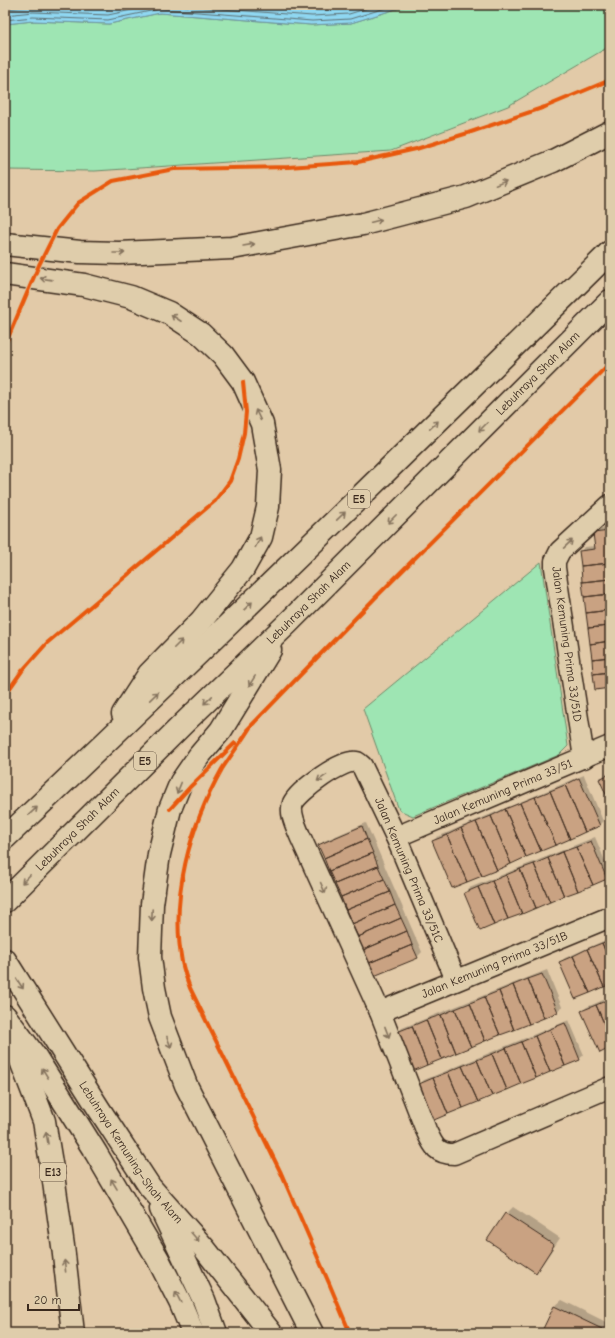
<svg xmlns="http://www.w3.org/2000/svg" width="615" height="1338" font-family="'Comic Neue',sans-serif">
	<rect width="100%" height="100%" fill="#e2caa8"/>
	<filter id="ink" filterUnits="userSpaceOnUse"><feTurbulence type="fractalNoise" baseFrequency=".025" numOctaves="2"/><feDisplacementMap in="SourceGraphic" scale="8" xChannelSelector="R" yChannelSelector="G"/><feConvolveMatrix kernelMatrix="1 2 1 2 8 2 1 2 1" color-interpolation-filters="sRGB"/></filter>
	<g filter="url(#ink)">
		<path fill="#9ee5b3" stroke="#6c8868" d="M 409,5 L 610,5 L 610,46 L 508,106 L 391,151 L 95,171 L 5,170 L 5,24 L 33,21 L 109,24 L 160,13 L 311,25 L 351,23 Z
			M 541,562 L 568,746 L 559,755 L 413,816 L 399,810 L 363,709 Z"/>
		<path fill="#8fd7f1" stroke="#6d929d" d="M 5,5 L 409,5 L 351,23 L 311,25 L 160,13 L 109,24 L 33,21 L 5,24 Z"/>
		<path fill="#0003" d="M 610,528 L 610,687 L 580,552 L 584,547 L 596,546 L 594,534 L 599,529 Z
			M 610,772 L 610,801 L 600,779 L 605,775 Z
			M 584,775 L 603,821 L 599,825 L 433,841 L 437,837 Z
			M 366,823 L 422,952 L 417,957 L 319,845 L 324,841 Z
			M 595,837 L 610,873 L 606,878 L 465,893 L 469,888 Z
			M 610,938 L 610,983 L 560,962 L 565,958 Z
			M 547,970 L 562,1007 L 557,1011 L 398,1032 L 402,1028 Z
			M 610,997 L 610,1047 L 582,1011 L 587,1007 Z
			M 569,1020 L 584,1055 L 579,1059 L 420,1084 L 424,1080 Z
			M 513,1207 L 560,1238 L 542,1265 L 536,1271 L 506,1214 Z
			M 562,1300 L 608,1323 L 603,1333 L 542,1333 L 555,1306 Z"/>
		<g fill="none" stroke-linecap="round" stroke-linejoin="round">
			<path stroke="#5d6f72" stroke-width="1" d="M 170,5 L 312,16 L 349,14 L 378,5
				M 250,5 C 283,7 327,15 358,5
				M 5,9 L 33,6 L 107,9 L 127,5
				M 5,15 L 33,12 L 108,15 L 155,5
				M 5,20 L 33,17 L 108,20 L 160,9 L 312,21 L 350,19 L 395,5"/>
		</g>
		<path fill="#c9a282" stroke="#3b2a1e" d="M 610,531 L 610,563 L 581,566 L 579,551 L 595,549 L 593,533 Z
			M 610,563 L 610,579 L 582,582 L 581,566 Z
			M 610,579 L 610,594 L 584,597 L 582,582 Z
			M 610,594 L 610,610 L 586,613 L 584,597 Z
			M 610,610 L 610,626 L 588,628 L 586,613 Z
			M 610,626 L 610,641 L 590,644 L 588,628 Z
			M 610,641 L 610,657 L 592,659 L 590,644 Z
			M 610,657 L 610,672 L 593,674 L 592,659 Z
			M 610,672 L 610,688 L 595,690 L 593,674 Z
			M 610,774 L 610,803 L 599,779 Z
			M 579,778 L 600,826 L 585,832 L 565,785 Z
			M 565,785 L 585,832 L 570,839 L 550,791 Z
			M 550,791 L 570,839 L 556,845 L 535,797 Z
			M 535,797 L 556,845 L 541,851 L 520,803 Z
			M 520,803 L 541,851 L 526,857 L 505,809 Z
			M 505,809 L 526,857 L 511,864 L 491,816 Z
			M 491,816 L 511,864 L 497,870 L 476,822 Z
			M 476,822 L 497,870 L 482,876 L 461,828 Z
			M 362,826 L 367,839 L 324,858 L 318,845 Z
			M 461,828 L 482,876 L 467,882 L 447,835 Z
			M 447,835 L 467,882 L 452,888 L 432,841 Z
			M 367,839 L 373,853 L 329,871 L 324,858 Z
			M 591,841 L 607,879 L 593,885 L 576,847 Z
			M 576,847 L 593,885 L 578,891 L 562,852 Z
			M 562,852 L 578,891 L 564,896 L 548,858 Z
			M 373,853 L 378,866 L 335,884 L 329,871 Z
			M 548,858 L 564,896 L 550,902 L 534,864 Z
			M 534,864 L 550,902 L 536,908 L 520,869 Z
			M 378,866 L 384,879 L 341,897 L 335,884 Z
			M 520,869 L 536,908 L 522,914 L 506,875 Z
			M 506,875 L 522,914 L 508,919 L 492,881 Z
			M 384,879 L 390,892 L 346,910 L 341,897 Z
			M 492,881 L 508,919 L 494,925 L 478,887 Z
			M 478,887 L 494,925 L 480,931 L 464,893 Z
			M 390,892 L 395,905 L 352,924 L 346,910 Z
			M 395,905 L 401,918 L 358,937 L 352,924 Z
			M 401,918 L 407,931 L 363,950 L 358,937 Z
			M 407,931 L 412,945 L 369,963 L 363,950 Z
			M 610,940 L 610,962 L 602,943 Z
			M 602,943 L 610,962 L 610,984 L 604,987 L 587,949 Z
			M 412,945 L 418,958 L 374,976 L 369,963 Z
			M 587,949 L 604,987 L 590,993 L 573,956 Z
			M 573,956 L 590,993 L 575,999 L 559,962 Z
			M 542,974 L 558,1012 L 544,1018 L 528,979 Z
			M 528,979 L 544,1018 L 529,1024 L 513,985 Z
			M 513,985 L 529,1024 L 514,1030 L 499,991 Z
			M 499,991 L 514,1030 L 500,1035 L 484,997 Z
			M 484,997 L 500,1035 L 485,1041 L 470,1003 Z
			M 610,999 L 610,1037 L 596,1005 Z
			M 470,1003 L 485,1041 L 471,1047 L 455,1009 Z
			M 596,1005 L 610,1037 L 610,1048 L 600,1053 L 581,1011 Z
			M 455,1009 L 471,1047 L 456,1053 L 441,1015 Z
			M 441,1015 L 456,1053 L 442,1059 L 426,1020 Z
			M 426,1020 L 442,1059 L 427,1065 L 412,1026 Z
			M 565,1023 L 580,1060 L 565,1066 L 550,1029 Z
			M 412,1026 L 427,1065 L 413,1071 L 397,1032 Z
			M 550,1029 L 565,1066 L 550,1072 L 535,1036 Z
			M 535,1036 L 550,1072 L 536,1078 L 521,1042 Z
			M 521,1042 L 536,1078 L 521,1084 L 506,1048 Z
			M 506,1048 L 521,1084 L 507,1090 L 492,1054 Z
			M 492,1054 L 507,1090 L 492,1096 L 477,1060 Z
			M 477,1060 L 492,1096 L 478,1102 L 462,1066 Z
			M 462,1066 L 478,1102 L 463,1108 L 448,1072 Z
			M 448,1072 L 463,1108 L 448,1114 L 433,1078 Z
			M 433,1078 L 448,1114 L 434,1120 L 419,1084 Z
			M 505,1213 L 554,1245 L 536,1273 L 487,1240 Z
			M 554,1306 L 602,1329 L 600,1333 L 541,1333 Z"/>
		<g fill="none" stroke-linecap="round" stroke-linejoin="round">
			<g stroke="#3b2a1e" stroke-width="23">
				<g id="minor">
					<path d="M 584,758 L 555,568 L 555,561 L 560,551 L 610,505"/>
					<path id="s1" d="M 396,837 L 610,746"/>
					<path d="M 456,980 L 396,837 L 362,766 C 361,765 359,763 357,762 C 343,758 299,791 293,803 C 289,813 296,826 300,836 L 380,1012 L 426,1130 C 433,1145 436,1154 454,1154 L 610,1087"/>
					<path id="s2" d="M 380,1012 L 610,917"/>
				</g>
			</g>
			<g stroke="#3b2a1e" stroke-width="25">
				<g id="motorway">
					<path d="M 5,244 L 80,252 L 119,253 L 232,248 L 363,224 L 466,197 L 553,161 L 610,132"/>
					<path d="M 5,274 L 84,285 L 131,297 L 169,313 L 201,334 L 223,355 L 243,382 L 262,424 L 270,470 L 268,507 L 261,537 L 243,569 L 201,621 L 149,674 L 123,714"/>
					<path d="M 270,650 L 221,730 L 199,756 L 181,782 L 170,809 L 159,854 L 152,904 L 150,957 L 154,988 L 160,1017 L 186,1085 L 312,1333"/>
					<path d="M 5,838 C 209,645 410,449 610,252"/>
					<path id="s3" d="M 5,901 L 184,723 L 287,624 L 610,301"/>
					<path id="s4" d="M 5,960 L 99,1109 L 150,1187 L 204,1248 L 271,1333"/>
					<path d="M 5,1016 L 35,1056 L 96,1153 L 158,1259 L 180,1302 L 193,1333"/>
					<path d="M 13,1040 L 44,1121 L 53,1175 L 63,1246 L 73,1333"/>
					<path d="M 161,1209 L 204,1300 L 216,1333"/>
				</g>
			</g>
			<use href="#minor" stroke="#dfcdab" stroke-width="20"/>
			<use href="#motorway" stroke="#dfcdab" stroke-width="22"/>
			<g stroke="#dfcdab" stroke-width="6">
				<path id="cycleway" d="M 5,345 L 39,265 L 57,229 L 78,203 L 113,181 L 174,169 L 288,167 L 358,162 L 416,149 L 468,133 L 545,107 L 610,80
					M 5,695 L 22,671 L 47,643 L 215,501 L 230,481 L 238,459 L 244,433 L 246,412 L 243,382
					M 251,726 C 242,741 231,755 222,769 C 190,826 170,897 182,962 C 184,971 187,980 190,988 L 281,1173 L 329,1283 L 350,1333
					M 247,730 L 375,598 L 610,363
					M 170,809 L 190,787 L 235,743"/>
			</g>
			<use href="#cycleway" stroke="#e8590c" stroke-width="4"/>
		</g>
		<defs><path id="oneway-shaft" d="M-6 0H5M1.5-3L5.5 0L1.5 3" fill="none" stroke-width="1.6" stroke-linecap="round" stroke-linejoin="round"/></defs>
		<g stroke="#85735d">
			<use href="#oneway-shaft" transform="translate(501 183) rotate(-22)"/>
			<use href="#oneway-shaft" transform="translate(376 221) rotate(-15)"/>
			<use href="#oneway-shaft" transform="translate(249 245) rotate(-10)"/>
			<use href="#oneway-shaft" transform="translate(119 253)"/>
			<use href="#oneway-shaft" transform="translate(46 279) rotate(-172)"/>
			<use href="#oneway-shaft" transform="translate(176 318) rotate(-147)"/>
			<use href="#oneway-shaft" transform="translate(258 415) rotate(-115)"/>
			<use href="#oneway-shaft" transform="translate(434 425) rotate(-44)"/>
			<use href="#oneway-shaft" transform="translate(483 427) rotate(135)"/>
			<use href="#oneway-shaft" transform="translate(341 516) rotate(-44)"/>
			<use href="#oneway-shaft" transform="translate(392 519) rotate(135)"/>
			<use href="#oneway-shaft" transform="translate(258 542) rotate(-63)"/>
			<use href="#oneway-shaft" transform="translate(568 544) rotate(-43)"/>
			<use href="#oneway-shaft" transform="translate(248 606) rotate(-44)"/>
			<use href="#oneway-shaft" transform="translate(178 644) rotate(-45)"/>
			<use href="#oneway-shaft" transform="translate(252 681) rotate(122)"/>
			<use href="#oneway-shaft" transform="translate(154 696) rotate(-44)"/>
			<use href="#oneway-shaft" transform="translate(208 700) rotate(136)"/>
			<use href="#oneway-shaft" transform="translate(322 778) rotate(146)"/>
			<use href="#oneway-shaft" transform="translate(179 788) rotate(112)"/>
			<use href="#oneway-shaft" transform="translate(33 811) rotate(-43)"/>
			<use href="#oneway-shaft" transform="translate(26 879) rotate(135)"/>
			<use href="#oneway-shaft" transform="translate(323 888) rotate(66)"/>
			<use href="#oneway-shaft" transform="translate(152 915) rotate(92)"/>
			<use href="#oneway-shaft" transform="translate(20 984) rotate(57)"/>
			<use href="#oneway-shaft" transform="translate(387 1032) rotate(69)"/>
			<use href="#oneway-shaft" transform="translate(169 1042) rotate(69)"/>
			<use href="#oneway-shaft" transform="translate(45 1073) rotate(-122)"/>
			<use href="#oneway-shaft" transform="translate(47 1138) rotate(-100)"/>
			<use href="#oneway-shaft" transform="translate(114 1184) rotate(-121)"/>
			<use href="#oneway-shaft" transform="translate(195 1237) rotate(49)"/>
			<use href="#oneway-shaft" transform="translate(65 1266) rotate(-96)"/>
			<use href="#oneway-shaft" transform="translate(178 1297) rotate(-117)"/>
		</g>
	</g>
	<g text-anchor="middle" stroke-width="3" stroke-linejoin="round" paint-order="stroke">
		<g fill="#dfcdab" stroke="#6c5b48" stroke-width="1">
			<rect x="348" y="490" width="22" height="18" rx="3"/>
			<rect x="134" y="752" width="22" height="18" rx="3"/>
			<rect x="40" y="1163" width="26" height="18" rx="3"/>
		</g>
		<g font-size="11" font-weight="bold" fill="#3b2a1e">
			<text x="359" y="503">E5</text>
			<text x="145" y="765">E5</text>
			<text x="53" y="1176">E13</text>
		</g>
		<g font-size="12" fill="#3b2a1e" stroke="#dfcdab">
			<text dy="4" stroke="none"><textPath href="#s3" startOffset="750">Lebuhraya Shah Alam</textPath></text>
			<text dy="4" stroke="none"><textPath href="#s3" startOffset="426">Lebuhraya Shah Alam</textPath></text>
			<text transform="translate(567 644) rotate(82)" y="4">Jalan Kemuning Prima 33/51D</text>
			<text dy="4" stroke="none"><textPath href="#s1" startOffset="116">Jalan Kemuning Prima 33/51</textPath></text>
			<text dy="4" stroke="none"><textPath href="#s3" startOffset="102">Lebuhraya Shah Alam</textPath></text>
			<text transform="translate(409 870) rotate(67)" y="4">Jalan Kemuning Prima 33/51C</text>
			<text dy="4" stroke="none"><textPath href="#s2" startOffset="124">Jalan Kemuning Prima 33/51B</textPath></text>
			<text dy="4" stroke="none"><textPath href="#s4" startOffset="230">Lebuhraya Kemuning–Shah Alam</textPath></text>
		</g>
	</g>
	<rect width="615" height="1338" fill="none" stroke="#dfcdab" stroke-width="20"/>
	<rect x="10" y="10" width="595" height="1318" fill="none" stroke="#3b2a1e" stroke-width="1.5" filter="url(#ink)"/>
	<path d="M28 1304v6h51v-6" fill="none" stroke="#3b2a1e" stroke-width="2"/>
	<text x="34" y="1304" font-size="12" fill="#3b2a1e" stroke="#dfcdab" stroke-width="3" paint-order="stroke">20 m</text>
</svg>
